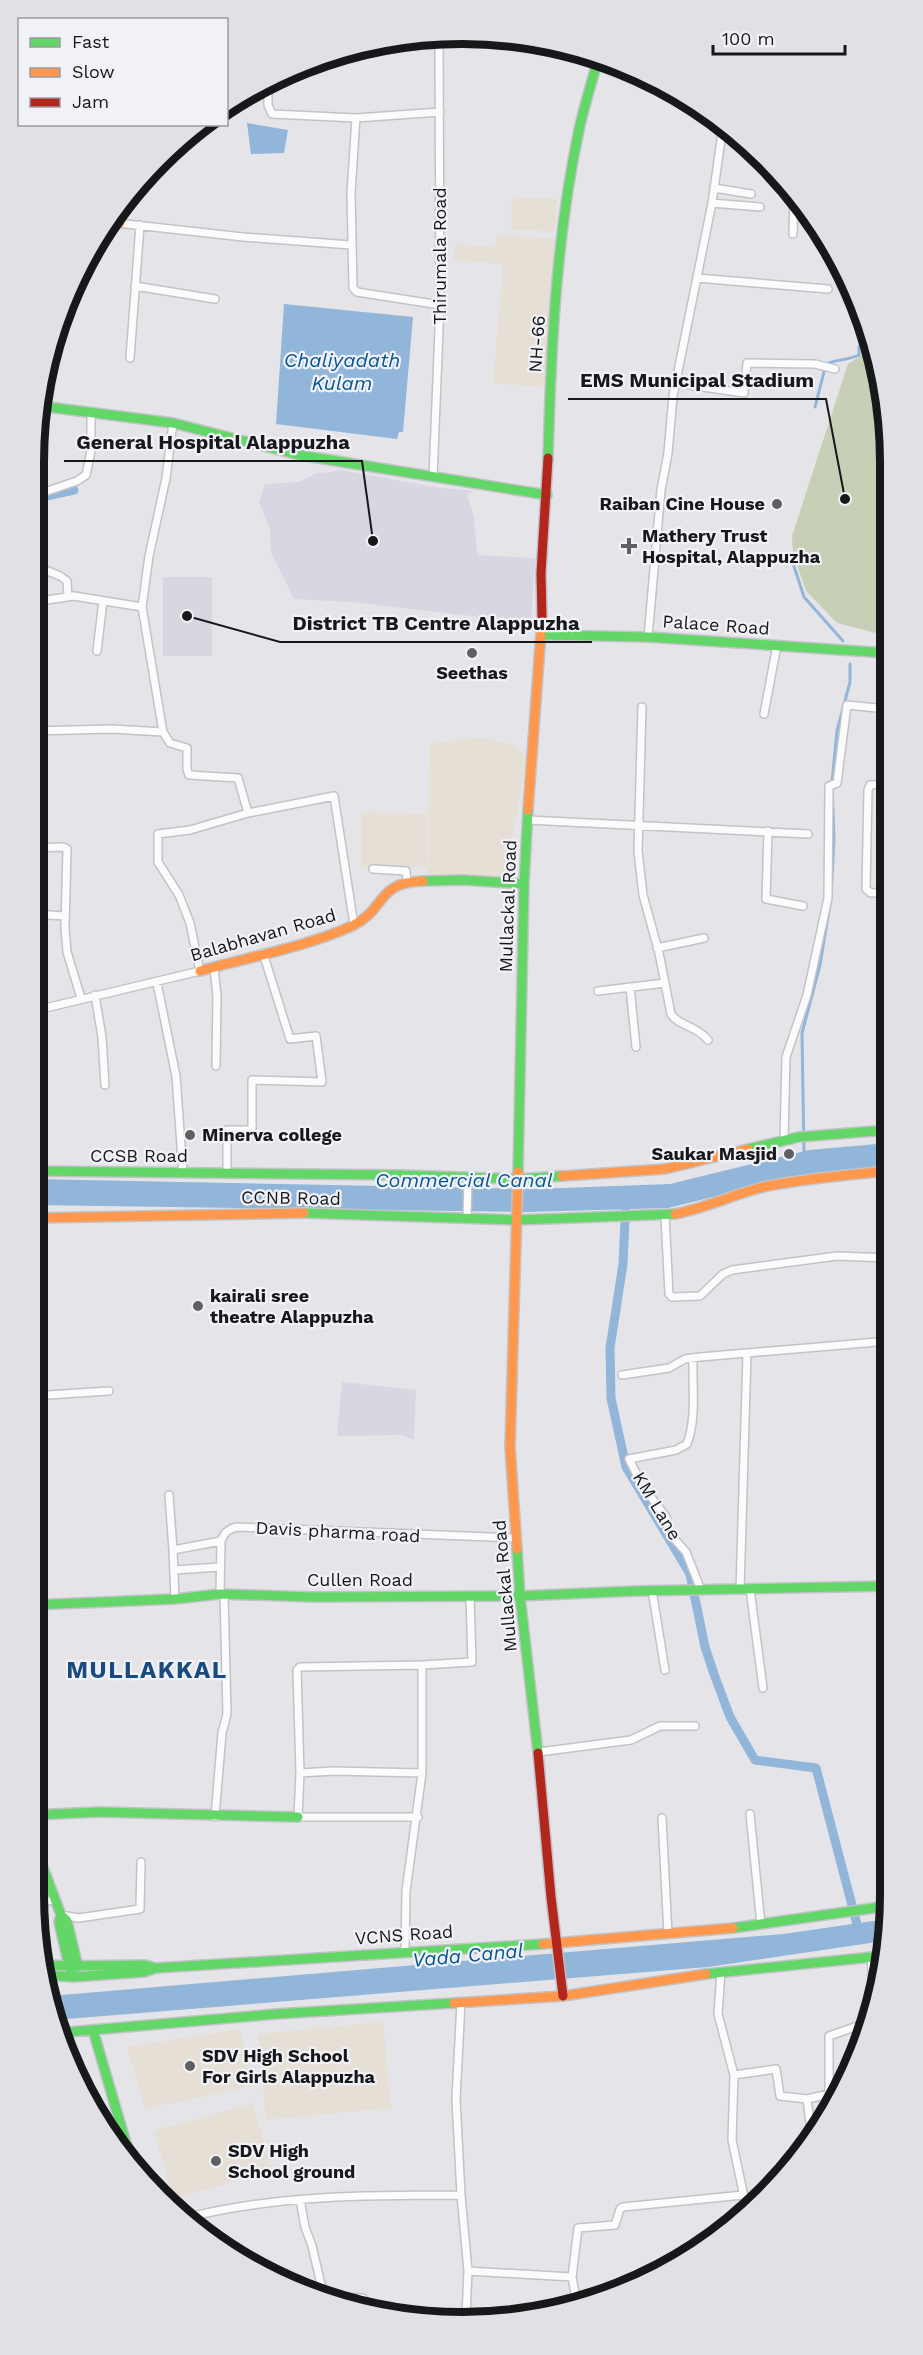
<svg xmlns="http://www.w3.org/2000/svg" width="923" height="2355" font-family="'Work Sans',sans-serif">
	<rect width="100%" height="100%" fill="#e5e5e9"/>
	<path fill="#d6d7e0" d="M 341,470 L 440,488 L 475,491 L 467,494 L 474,517 L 477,555 L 535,558 L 531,623 L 351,602 L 294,599 L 271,553 L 270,530 L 259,502 L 265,484 L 299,482 L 315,474 Z
		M 163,577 L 212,577 L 212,656 L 163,656 Z
		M 342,1382 L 416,1390 L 414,1440 L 402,1435 L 337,1436 Z"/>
	<path fill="#e5dfd5" d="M 512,197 L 557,199 L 555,232 L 511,229 Z
		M 497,235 L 556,239 L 544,387 L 493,383 L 503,264 L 454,260 L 455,244 L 496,247 Z
		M 480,737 L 511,744 L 527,757 L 505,878 L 428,878 L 429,744 Z
		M 361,812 L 427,814 L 427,867 L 361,867 Z
		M 383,2022 L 391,2108 L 266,2120 L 258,2034 Z
		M 240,2029 L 252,2086 L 145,2109 L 127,2047 Z
		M 253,2103 L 272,2171 L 173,2199 L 154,2131 Z"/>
	<path fill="#c7d0b6" d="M 871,349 L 886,405 L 887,636 L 837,623 L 806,591 L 793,553 L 792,536 L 848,364 Z"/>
	<path fill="#92b5da" d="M 247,123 L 288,130 L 284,153 L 251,154 Z
		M 284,304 L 413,317 L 403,432 L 399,432 L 397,439 L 276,424 Z
		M 888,1143 L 888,1165 L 798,1176 L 668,1208 L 528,1212 L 33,1205 L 33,1179 L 534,1189 L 670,1184 L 809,1150 Z
		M 887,1919 L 884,1941 L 708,1967 L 54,2020 L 50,1996 L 783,1934 Z"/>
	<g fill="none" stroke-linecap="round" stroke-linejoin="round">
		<path stroke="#92b5da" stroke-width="3" d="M 815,407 L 826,364 C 839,359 848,360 859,355 L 859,347 L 867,334
			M 790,554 L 804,597 L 843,641
			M 804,1154 L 802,1033 L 820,965 L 831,898 L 834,839 L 832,782 L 837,731 L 850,682 L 850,664"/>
		<path stroke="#92b5da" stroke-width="9" d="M 33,502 L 42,497 L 74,490
			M 626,1198 L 623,1264 L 610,1348 L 611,1398 L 626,1467 L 690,1574 L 705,1647 L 714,1674 L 730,1717 L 755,1760 L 816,1768 L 859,1932"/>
		<g stroke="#c2c3c6" stroke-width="10">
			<path id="street" d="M 468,35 L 493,34
				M 268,81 L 268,105 L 272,114 L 356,118 L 440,112
				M 356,118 L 351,193 L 353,288 L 357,292 L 440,305
				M 714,188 L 751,194
				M 712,203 L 760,207
				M 108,222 L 243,237 L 351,245
				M 793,234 L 794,195
				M 697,278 L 828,289
				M 135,286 L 215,299
				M 130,358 L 140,225
				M 676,383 L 744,393 L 747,363 L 815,364 L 835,369
				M 433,477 L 440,305 L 439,36
				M 33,496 L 77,481 L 86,475 L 91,451 L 91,412
				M 33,565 L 60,576 L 67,581 L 68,597
				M 33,602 L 74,596 L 142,607
				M 648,637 L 661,490 L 668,453 L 673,396 L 712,203 L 723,126
				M 97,651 L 103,601
				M 642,707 L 638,851 L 643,895 L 659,953 L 671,1014 C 678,1026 696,1025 708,1040
				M 764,714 L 777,645
				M 33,731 L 112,729 L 163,732 L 142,607 L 149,556 L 166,478 L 173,423
				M 163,732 L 170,743 L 187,748 L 187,769 L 189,775 L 238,778 L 248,813 L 334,796 L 354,925
				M 887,784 L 870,785 L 868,790 L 866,889 L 871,893 L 887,892
				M 528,820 L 808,834
				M 768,831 L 766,899 L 803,906
				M 33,848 L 63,847 L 67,849 L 65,928 L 67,952 L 81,998
				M 373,869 L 406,871 L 407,881
				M 33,914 L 65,916
				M 657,948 L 704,938
				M 214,968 L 217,996 L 216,1066
				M 157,983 L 176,1076 L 183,1173
				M 630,987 L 636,1047
				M 598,991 L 665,983
				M 95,995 L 102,1037 L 105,1085
				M 33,1011 L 200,971 L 190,923 L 179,895 L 158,862 L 158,834 L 190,830 L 248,813
				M 784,1140 L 786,1057 L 807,995 L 828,898 L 829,786 L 837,783 L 847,705 L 887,709
				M 227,1173 L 227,1130 L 252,1130 L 252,1080 L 322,1082 L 316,1036 L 290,1039 L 263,953
				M 665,1216 L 669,1294 L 672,1297 L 700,1296 L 723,1274 L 732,1270 L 837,1256 L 888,1258
				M 467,1219 L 468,1178
				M 693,1358 C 692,1386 697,1418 687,1444 L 676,1450 L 629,1459 L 642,1485 L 666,1517 L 670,1534 L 686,1552 L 701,1590
				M 622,1375 L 669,1368 L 685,1359 L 700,1357 L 889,1341
				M 33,1396 L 109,1391
				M 169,1495 L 173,1550
				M 174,1570 L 220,1567
				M 750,1589 L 763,1688
				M 652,1590 L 665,1670
				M 740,1590 L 747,1354
				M 220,1594 L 221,1541 C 224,1533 228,1529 237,1527 L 515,1538
				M 175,1599 L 173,1550 L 221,1541
				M 539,1752 L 631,1740 L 660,1726 L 695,1726
				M 300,1773 L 333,1771 L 422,1773
				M 750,1814 L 761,1925
				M 215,1817 L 222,1733 L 227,1714 L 224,1594
				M 418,1817 L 298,1817 L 300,1773 L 297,1670 L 300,1667 L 422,1665
				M 662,1818 L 668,1934
				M 34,1903 L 55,1900
				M 61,1915 L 79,1918 L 140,1909 L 141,1862
				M 405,1951 L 406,1891 L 422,1773 L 422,1665 L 472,1662 L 470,1597
				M 871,1957 L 875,2007
				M 721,1972 L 718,2014 L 734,2075 L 732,2140 L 746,2206
				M 65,2033 L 67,2056
				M 734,2075 L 776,2069 L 780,2096 L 807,2099 L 812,2138
				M 807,2099 L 829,2094 L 829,2036 L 869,2022
				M 461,2195 L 456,2099 L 461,2002
				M 300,2200 L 305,2227 L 312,2246 L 324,2297 L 363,2298
				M 189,2217 C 278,2195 370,2195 461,2195 L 468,2271 L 572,2277
				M 577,2304 L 572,2277 L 578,2228 L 615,2225 L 620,2209 L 623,2207 L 743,2195
				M 466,2316 L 468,2271"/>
		</g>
		<g stroke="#c2c3c6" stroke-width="12">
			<path id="fast" d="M 40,406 L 173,423 L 299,455 L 547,495
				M 548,458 C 551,349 556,237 579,130 C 584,106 592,82 598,59
				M 542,635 L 648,637 L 887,653
				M 423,881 L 463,880 L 524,884
				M 748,1149 L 799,1137 L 888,1130
				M 33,1171 L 401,1175 L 518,1179 L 562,1176
				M 518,1172 L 524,884 L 528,810
				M 304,1213 L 518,1220 L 675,1214
				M 517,1549 L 520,1596 L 636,1591 L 889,1586
				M 33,1605 L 175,1599 L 220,1594 L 312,1597 L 520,1596 L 538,1753
				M 33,1815 L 99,1812 L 298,1817
				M 33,1841 L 61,1915 L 67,1921 L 78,1967
				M 733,1928 L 888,1906
				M 45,1965 L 69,1966 L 59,1922 L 61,1915
				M 156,1968 L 145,1965 L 69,1966 L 73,1977 L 144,1972 L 156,1968 L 543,1944
				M 706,1974 L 882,1956
				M 47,1975 L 73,1977
				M 93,2030 L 133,2167
				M 57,2033 L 276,2014 L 454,2003"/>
		</g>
		<g stroke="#c2c3c6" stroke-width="12">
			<path id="slow" d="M 120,203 L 120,223
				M 528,810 L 542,618
				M 200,971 C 249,957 306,947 352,926 C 386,910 376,882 423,881
				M 562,1176 L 665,1169 L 748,1149
				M 675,1214 C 707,1208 736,1193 768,1186 C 808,1178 848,1175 888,1171
				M 33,1218 L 304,1213
				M 517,1549 L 510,1447 L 518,1172
				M 543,1944 L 733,1928
				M 454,2003 L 563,1996 L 706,1974"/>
		</g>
		<g stroke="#c2c3c6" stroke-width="12">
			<path id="jam" d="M 542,618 L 541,573 L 548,458
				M 538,1753 L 551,1897 L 563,1996"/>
		</g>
		<use href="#street" stroke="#fbfbfc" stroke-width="7"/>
		<use href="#fast" stroke="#63d668" stroke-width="9"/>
		<use href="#slow" stroke="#ff974d" stroke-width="9"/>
		<use href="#jam" stroke="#b3261e" stroke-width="9"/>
	</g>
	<g fill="#5f6062" stroke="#f1f2f8" stroke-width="2">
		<circle cx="777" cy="504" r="6"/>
		<path d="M626 537h6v6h6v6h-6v6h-6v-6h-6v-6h6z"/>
		<circle cx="472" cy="653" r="6"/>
		<circle cx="190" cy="1135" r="6"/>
		<circle cx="789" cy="1154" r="6"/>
		<circle cx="198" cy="1306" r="6"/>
		<circle cx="190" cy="2066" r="6"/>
		<circle cx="216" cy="2161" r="6"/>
	</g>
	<g text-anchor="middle" stroke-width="4.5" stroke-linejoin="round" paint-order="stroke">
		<g font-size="18" fill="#17181a" stroke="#f1f2f8">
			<text transform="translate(440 256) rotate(-90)" y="6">Thirumala Road</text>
			<text transform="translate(537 344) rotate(-86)" y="6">NH-66</text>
			<text transform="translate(716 625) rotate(4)" y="6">Palace Road</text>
			<text transform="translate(508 906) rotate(-88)" y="6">Mullackal Road</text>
			<text transform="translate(263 935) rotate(-16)" y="6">Balabhavan Road</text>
			<text x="139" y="1162">CCSB Road</text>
			<text transform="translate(291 1198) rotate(1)" y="6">CCNB Road</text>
			<text transform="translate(657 1506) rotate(59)" y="6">KM Lane</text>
			<text transform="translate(338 1532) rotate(3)" y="6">Davis pharma road</text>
			<text x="360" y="1586">Cullen Road</text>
			<text transform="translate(505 1586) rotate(-95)" y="6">Mullackal Road</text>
			<text transform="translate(404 1935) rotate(-4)" y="6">VCNS Road</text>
		</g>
		<g font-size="18" font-weight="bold" fill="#17181a" stroke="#f1f2f8" text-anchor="start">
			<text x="765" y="510" text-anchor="end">Raiban Cine House</text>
			<text x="642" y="542">Mathery Trust<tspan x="642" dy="21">Hospital, Alappuzha</tspan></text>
			<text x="472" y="679" text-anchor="middle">Seethas</text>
			<text x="202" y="1141">Minerva college</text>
			<text x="777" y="1160" text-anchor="end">Saukar Masjid</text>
			<text x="210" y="1302">kairali sree<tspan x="210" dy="21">theatre Alappuzha</tspan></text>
			<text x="202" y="2062">SDV High School<tspan x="202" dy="21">For Girls Alappuzha</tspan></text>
			<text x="228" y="2157">SDV High<tspan x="228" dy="21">School ground</tspan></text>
		</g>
		<g font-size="20" font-style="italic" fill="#055694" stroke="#f1f2f8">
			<text x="342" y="367">Chaliyadath<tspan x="342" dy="23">Kulam</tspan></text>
			<text x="464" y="1187">Commercial Canal</text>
			<text transform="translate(468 1955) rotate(-5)" y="7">Vada Canal</text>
		</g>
		<g font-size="24" font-weight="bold" letter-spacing="1.5" fill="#194b7e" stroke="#f1f2f8">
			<text x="147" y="1678">MULLAKKAL</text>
		</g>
	</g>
	<path d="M0 0H923V2355H0ZM462 44H462A418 418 0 0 1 880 462V1894A418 418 0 0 1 462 2312H462A418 418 0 0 1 44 1894V462A418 418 0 0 1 462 44Z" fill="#e0e1e6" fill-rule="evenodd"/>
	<path fill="none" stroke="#17181a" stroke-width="8" d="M462 44H462A418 418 0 0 1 880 462V1894A418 418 0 0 1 462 2312H462A418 418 0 0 1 44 1894V462A418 418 0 0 1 462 44Z"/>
	<path fill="none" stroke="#17181a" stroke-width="2" d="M845 499L826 399H568M373 541L362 461H64M187 616L280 642H592"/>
	<g fill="#17181a" stroke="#f1f2f8" stroke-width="2">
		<circle cx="845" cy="499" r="6"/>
		<circle cx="373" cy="541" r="6"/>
		<circle cx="187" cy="616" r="6"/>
	</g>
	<g font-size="20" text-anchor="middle" font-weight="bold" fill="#17181a" stroke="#f1f2f8" stroke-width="4.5" stroke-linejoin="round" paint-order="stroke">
		<text x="697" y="387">EMS Municipal Stadium</text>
		<text x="213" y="449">General Hospital Alappuzha</text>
		<text x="436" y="630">District TB Centre Alappuzha</text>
	</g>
	<rect x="18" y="18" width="210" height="108" fill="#f1f2f8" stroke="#9a9b9f" stroke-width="1.5"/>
	<rect x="30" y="38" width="30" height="9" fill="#63d668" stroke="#9a9b9f" stroke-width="1.5"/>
	<text x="72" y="48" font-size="18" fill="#17181a">Fast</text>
	<rect x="30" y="68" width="30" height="9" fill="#ff974d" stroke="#9a9b9f" stroke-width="1.5"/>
	<text x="72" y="78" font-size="18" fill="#17181a">Slow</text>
	<rect x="30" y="98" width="30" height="9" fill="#b3261e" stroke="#9a9b9f" stroke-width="1.5"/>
	<text x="72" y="108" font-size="18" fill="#17181a">Jam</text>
	<path d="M713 45v9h132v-9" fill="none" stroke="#17181a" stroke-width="3"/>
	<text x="722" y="45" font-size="18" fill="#17181a" stroke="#f1f2f8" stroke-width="4.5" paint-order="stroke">100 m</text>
</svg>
